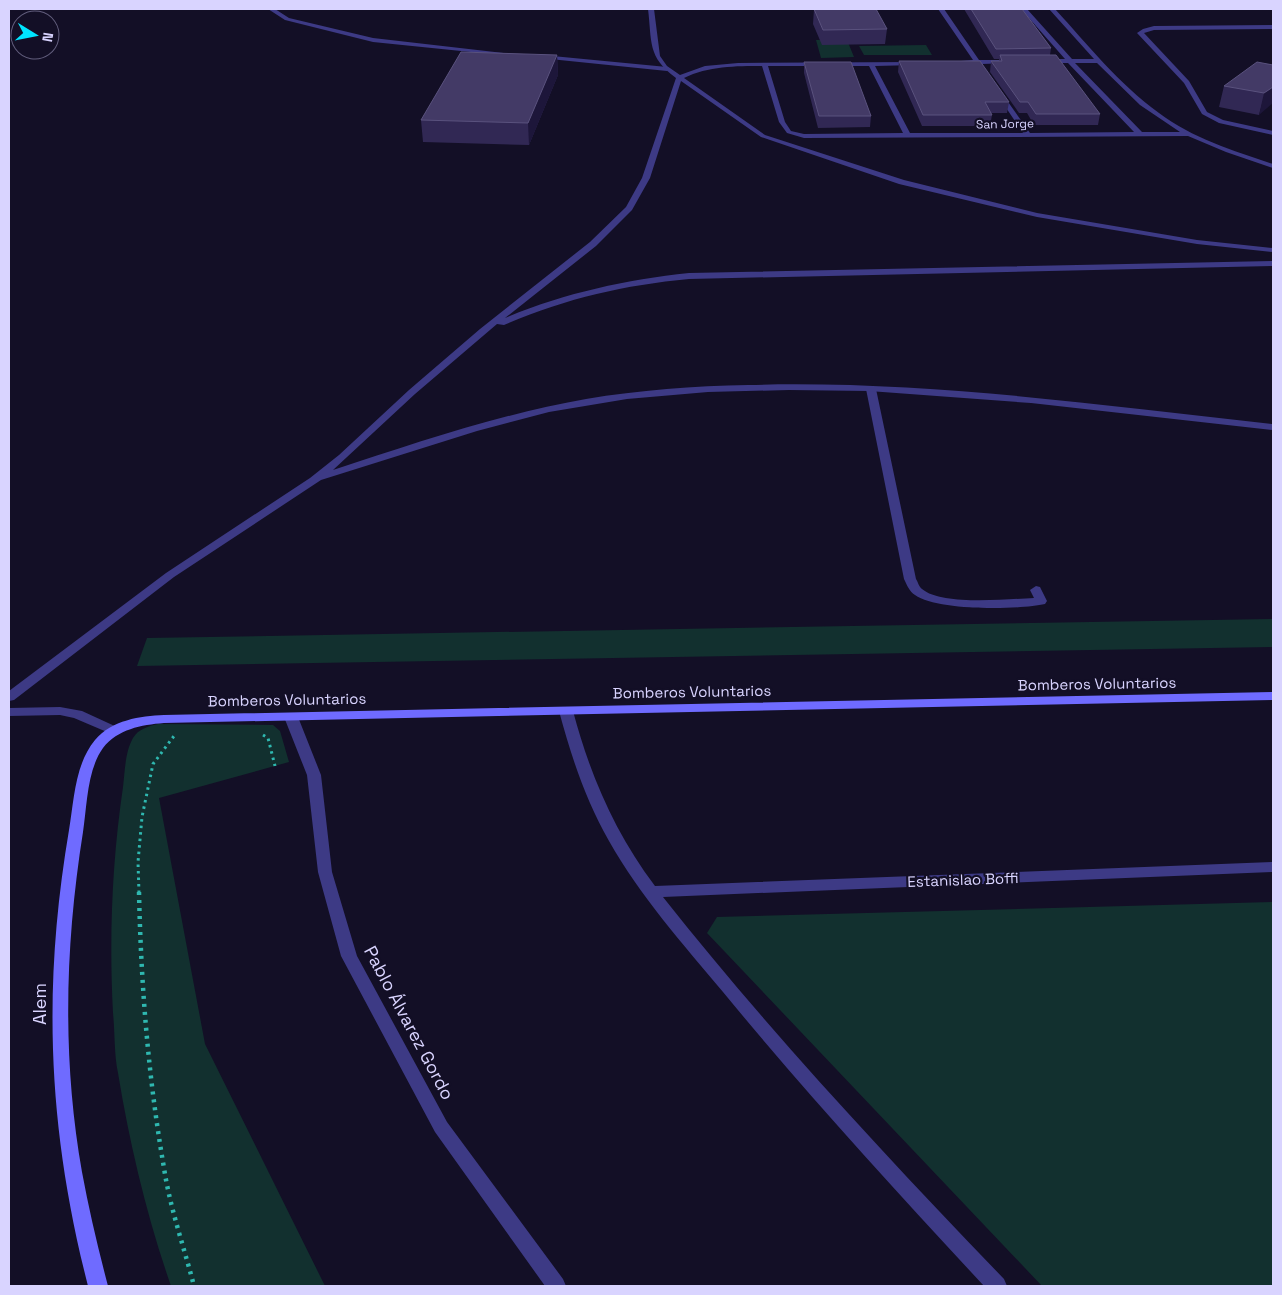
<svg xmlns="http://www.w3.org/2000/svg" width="1282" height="1295" font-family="'Space Grotesk',sans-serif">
	<rect width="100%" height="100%" fill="#130f26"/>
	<path fill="#12302f" d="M 816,40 L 847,40 L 854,57 L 821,58 Z
		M 926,45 L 932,55 L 864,55 L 859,46 Z
		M 1273,619 L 1273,647 L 137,666 L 147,638 Z
		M 158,724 L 273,725 L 280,731 L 289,762 L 159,798 L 205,1044 L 325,1286 L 171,1286 C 147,1217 130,1146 118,1073 C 114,1054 115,1033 113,1013 C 109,937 112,862 123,787 C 125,771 125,752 133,738 C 138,729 149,726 158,724 Z
		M 1273,902 L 1273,1286 L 1042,1286 L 707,933 L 717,917 Z"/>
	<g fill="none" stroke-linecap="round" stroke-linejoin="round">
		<path stroke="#2fb8b0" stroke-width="3" stroke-dasharray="2.5 4" stroke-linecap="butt" d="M 263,735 L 268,738 L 275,766
			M 139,893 L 138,862 L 142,817 L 153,764 L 174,736"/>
		<path stroke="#2fb8b0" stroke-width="4.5" stroke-dasharray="3 5" stroke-linecap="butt" d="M 139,892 C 141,984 148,1076 164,1168 C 170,1208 184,1247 194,1286"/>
		<path fill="#3d3a85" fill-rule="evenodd" d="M 268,9 L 275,9 L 289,18 L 373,38 L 522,55 L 519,57 L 373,42 L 285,20 Z
			M 1273,25 L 1273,29 L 1154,30 L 1144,33 L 1189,81 L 1207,112 L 1223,120 L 1273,131 L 1273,135 L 1219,123 L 1202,114 L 1184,83 L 1137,33 L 1143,29 L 1154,26 Z
			M 542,55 L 667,67 L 670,69 L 667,71 L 540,58 Z
			M 871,386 L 876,389 L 916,579 C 918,582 919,587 922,589 C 942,606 1007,599 1034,598 L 1030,590 L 1036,586 L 1040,587 L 1047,601 L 1045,604 C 1018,610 937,611 915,595 C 909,591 907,585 904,579 L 866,389 Z"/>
		<path fill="#3d3a85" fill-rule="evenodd" d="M 648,9 L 654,9 L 660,56 L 667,66 L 680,75 L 705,66 L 738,63 L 918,62 L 916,65 L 875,66 L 910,133 L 1023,133 L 996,93 L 999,91 L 1001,92 L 1030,133 L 1134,132 L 1068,63 L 1045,63 L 1042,61 L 1045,59 L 1065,59 L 1021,9 L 1027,9 L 1072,59 L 1094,59 L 1049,9 L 1055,9 C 1089,46 1118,83 1159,113 C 1192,138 1234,151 1273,164 L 1273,168 L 1226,152 L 1188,136 L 804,138 L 787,133 L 779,122 L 762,66 C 736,66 708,66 684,78 L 765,135 L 904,180 L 1037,213 L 1197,240 L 1273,248 L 1273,252 L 1197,244 L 1037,217 L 899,184 L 761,137 L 681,81 L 650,178 L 632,210 L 596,246 L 505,318 C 564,293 625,280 689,273 L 1273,261 L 1273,266 L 689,279 C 624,285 564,299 504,325 L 497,324 L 415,394 L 333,470 C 416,443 500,414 586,399 C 639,390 694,386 748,385 C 924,380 1099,405 1273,424 L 1273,430 L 1031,403 L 869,391 L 789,390 L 708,392 L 627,399 L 549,412 L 477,431 L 321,480 L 174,577 L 14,700 L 9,701 L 9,691 L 166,573 L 310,478 L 339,455 L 409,390 L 480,329 L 590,242 L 626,207 L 642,178 L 676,78 C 647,57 652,41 648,9 ZM 1075,63 L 1097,63 L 1140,105 L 1180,132 L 1142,132 ZM 768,66 L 869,66 L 903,133 L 804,134 L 791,131 L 785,122 Z
			M 938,9 L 944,9 L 979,60 L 1008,60 L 1010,63 L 982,64 L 983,66 L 980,68 L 975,64 L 961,63 L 961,61 L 973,60 Z
			M 60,707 L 82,711 L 119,728 L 121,731 L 119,734 L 114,735 L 74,718 L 60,715 L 9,716 L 9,708 Z
			M 566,707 L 573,711 C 590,775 615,833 655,886 L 1273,862 L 1273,872 L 663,897 C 769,1031 886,1156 1004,1279 L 1007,1286 L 984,1286 C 895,1190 806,1093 723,992 C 683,944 640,896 609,841 C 586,801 571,756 559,711 Z
			M 291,713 L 298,717 L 321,775 L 332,872 L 357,956 L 447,1122 L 563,1279 L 566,1286 L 545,1286 L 435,1132 L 341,956 L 318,872 L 307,775 L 284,717 Z"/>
		<path fill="#6f6bff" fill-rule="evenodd" d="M 1273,692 L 1273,700 L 164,723 C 141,725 118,729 103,748 C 87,770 87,806 83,832 C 65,945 62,1059 82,1172 C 89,1210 98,1248 108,1286 L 88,1286 C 48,1129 42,990 69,830 C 74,800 75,764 95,740 C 112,720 140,716 164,715 Z"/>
	</g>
	<path fill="#312854" d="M 814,9 L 887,29 L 885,44 L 822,45 L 813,24 Z
		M 964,9 L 1022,9 L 1051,48 L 1050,55 L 1100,114 L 1098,125 L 1034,125 L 1027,113 L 1019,113 L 990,72 L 991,61 L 999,61 L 999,59 L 994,59 Z
		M 557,55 L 558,75 L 529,145 L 423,142 L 421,120 Z
		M 899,61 L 1009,102 L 1007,113 L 991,113 L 992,115 L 990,126 L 922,126 L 898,72 Z
		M 804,62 L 871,116 L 870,127 L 818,128 L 804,73 Z
		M 1273,65 L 1259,115 L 1219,107 L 1224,86 Z"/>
	<path fill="#1d163a" d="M 557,55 L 558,75 L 529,145 L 528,123 Z
		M 1273,87 L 1273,103 L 1259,115 L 1264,93 Z"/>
	<path fill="#433a66" stroke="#5a527e" d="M 814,9 L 876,9 L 887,29 L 823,30 Z
		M 971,9 L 1022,9 L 1051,48 L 996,49 Z
		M 461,52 L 557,55 L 528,123 L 421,120 Z
		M 1000,55 L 1056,55 L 1100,114 L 1036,114 L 1028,102 L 1020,102 L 991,61 L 1002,61 Z
		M 899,61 L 980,61 L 1009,102 L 985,102 L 992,115 L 923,115 Z
		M 804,62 L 851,62 L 871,116 L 819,116 Z
		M 1257,62 L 1273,65 L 1273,87 L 1264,93 L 1224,86 Z"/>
	<g text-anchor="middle" stroke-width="4.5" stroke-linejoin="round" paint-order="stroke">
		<g font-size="12" fill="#d9d4ff" stroke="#130f26">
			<text transform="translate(1005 124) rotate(-1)" y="4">San Jorge</text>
		</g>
		<g font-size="15" fill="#d9d4ff" stroke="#130f26">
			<text transform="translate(1097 684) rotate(-1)" y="5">Bomberos Voluntarios</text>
			<text transform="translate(692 692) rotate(-1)" y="5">Bomberos Voluntarios</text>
			<text transform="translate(287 700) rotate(-1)" y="5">Bomberos Voluntarios</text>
			<text transform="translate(963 880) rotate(-2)" y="5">Estanislao Boffi</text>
		</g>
		<g font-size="18" fill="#d9d4ff" stroke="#130f26">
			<text transform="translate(40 1004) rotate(-90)" y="6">Alem</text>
			<text transform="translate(409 1023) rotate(62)" y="6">Pablo Álvarez Gordo</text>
		</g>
	</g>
	<rect width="1282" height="1295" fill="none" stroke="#d9d4ff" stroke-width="20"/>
	<g transform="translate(35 35) rotate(100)"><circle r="24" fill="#130f26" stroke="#625e7d"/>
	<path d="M0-4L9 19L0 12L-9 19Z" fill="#00e5ff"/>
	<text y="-8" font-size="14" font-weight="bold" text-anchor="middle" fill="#d9d4ff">N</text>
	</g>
</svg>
